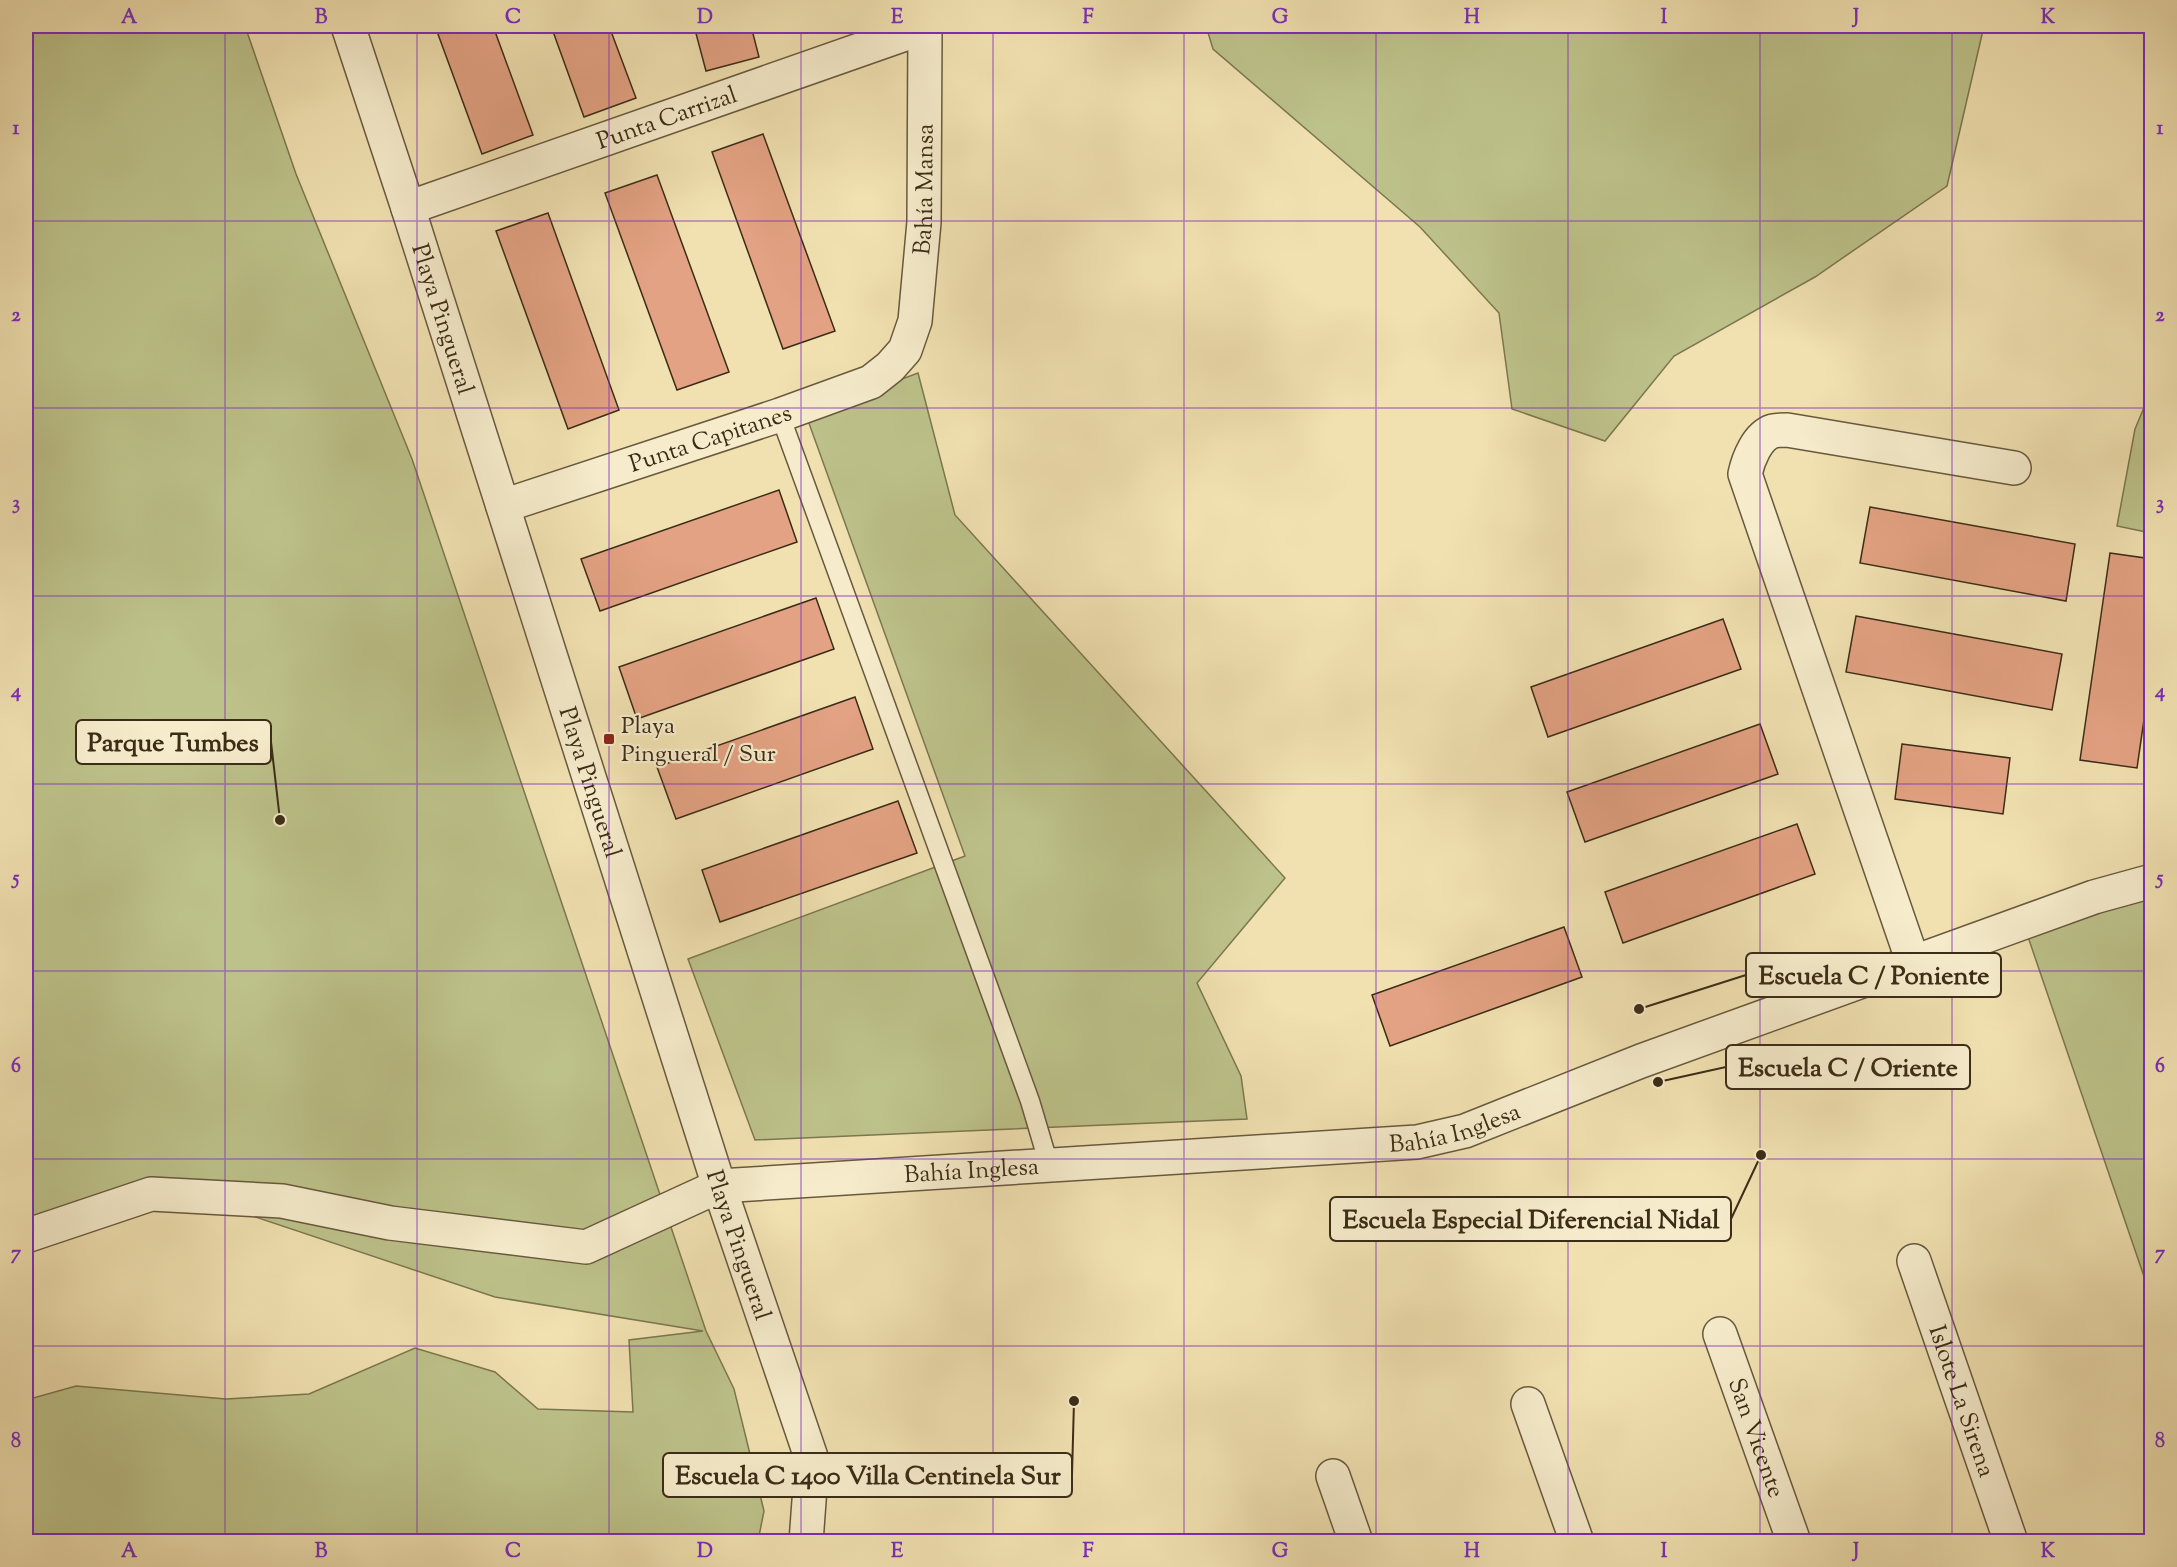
<svg xmlns="http://www.w3.org/2000/svg" width="2177" height="1567" font-family="'Sorts Mill Goudy',serif">
	<rect width="100%" height="100%" fill="#f1e1b1"/>
	<filter id="stains"><feTurbulence type="fractalNoise" baseFrequency=".00333" numOctaves="4"/><feColorMatrix values="0 0 0 0 .2 0 0 0 0 .09 0 0 0 0 .02 0 0 0 .5 -.17"/></filter>
	<radialGradient id="worn" r=".72"><stop offset=".6" stop-color="#630" stop-opacity="0"/><stop offset="1" stop-color="#630" stop-opacity=".3"/></radialGradient>
	<path fill="#bdc28a" stroke="#7c7750" stroke-width="1.5" d="M 26,26 L 245,26 L 296,174 L 412,459 L 706,1331 L 734,1389 L 764,1511 L 758,1541 L 26,1541 L 26,1400 L 76,1386 L 226,1399 L 309,1394 L 415,1348 L 495,1372 L 538,1409 L 633,1412 L 629,1340 L 703,1331 L 495,1297 L 151,1182 L 26,1231 Z
		M 1206,26 L 1984,26 L 1947,186 L 1815,277 L 1674,356 L 1605,441 L 1512,409 L 1499,313 L 1420,227 L 1213,49 Z
		M 918,373 L 955,515 L 1285,878 L 1197,983 L 1241,1076 L 1247,1119 L 755,1140 L 688,959 L 965,856 L 806,415 Z
		M 2151,391 L 2151,533 L 2117,526 L 2135,429 Z
		M 2151,890 L 2151,1297 L 2026,931 Z"/>
	<path fill="#e3a283" stroke="#3b2c17" stroke-width="1.5" d="M 435,26 L 493,26 L 533,135 L 482,154 Z
		M 551,26 L 609,26 L 636,98 L 584,117 Z
		M 694,26 L 751,26 L 759,57 L 706,71 Z
		M 807,26 L 833,26 L 808,32 Z
		M 763,134 L 835,331 L 783,349 L 712,152 Z
		M 657,175 L 729,372 L 677,390 L 605,193 Z
		M 548,213 L 619,410 L 568,429 L 496,231 Z
		M 779,490 L 797,542 L 600,611 L 581,559 Z
		M 1870,507 L 2075,544 L 2066,601 L 1860,563 Z
		M 2110,553 L 2152,559 L 2152,664 L 2137,768 L 2080,760 Z
		M 816,598 L 834,649 L 637,719 L 619,667 Z
		M 1856,616 L 2062,654 L 2052,710 L 1846,672 Z
		M 1723,619 L 1741,669 L 1548,737 L 1531,687 Z
		M 855,697 L 873,749 L 676,819 L 657,767 Z
		M 1760,724 L 1778,774 L 1585,842 L 1567,792 Z
		M 1902,744 L 2010,758 L 2003,814 L 1895,799 Z
		M 898,801 L 917,853 L 720,922 L 702,870 Z
		M 1797,824 L 1815,874 L 1623,943 L 1605,892 Z
		M 1564,927 L 1582,977 L 1390,1046 L 1372,995 Z"/>
	<g fill="none" stroke-linecap="round" stroke-linejoin="round">
		<g stroke="#68593e" stroke-width="21">
			<path id="service" d="M 780,415 L 1030,1101 L 1049,1165"/>
		</g>
		<g stroke="#68593e" stroke-width="36">
			<g id="minor">
				<path id="s1" d="M 348,26 L 408,208 L 719,1186 L 812,1460 L 806,1542"/>
				<path id="s2" d="M 408,208 L 925,27"/>
				<path id="s3" d="M 503,506 L 780,415 L 871,382 L 890,367 L 905,350 L 915,321 L 924,222 L 925,26"/>
				<path d="M 1913,962 L 1745,474 C 1748,460 1757,436 1773,431 C 1777,430 1783,430 1787,430 L 2014,468"/>
				<path id="s4" d="M 26,1236 L 151,1194 L 282,1201 L 390,1223 L 586,1247 L 719,1186 L 1417,1142 L 1465,1131 L 1641,1061 L 2094,897 L 2152,881"/>
				<path id="s5" d="M 1914,1261 L 2011,1542"/>
				<path id="s6" d="M 1720,1334 L 1794,1542"/>
				<path d="M 1528,1404 L 1577,1542"/>
				<path d="M 1333,1476 L 1356,1542"/>
			</g>
		</g>
		<use href="#service" stroke="#f6eccc" stroke-width="18"/>
		<use href="#minor" stroke="#f6eccc" stroke-width="33"/>
	</g>
	<path fill="none" stroke="#7b2cbf" stroke-width="1.5" stroke-opacity="0.55" d="M 225,26 L 225,1542M 417,26 L 417,1542M 609,26 L 609,1542M 801,26 L 801,1542M 993,26 L 993,1542M 1184,26 L 1184,1542M 1376,26 L 1376,1542M 1568,26 L 1568,1542M 1760,26 L 1760,1542M 1952,26 L 1952,1542M 26,221 L 2152,221M 26,408 L 2152,408M 26,596 L 2152,596M 26,784 L 2152,784M 26,971 L 2152,971M 26,1159 L 2152,1159M 26,1346 L 2152,1346"/>
	<rect fill="#8f2418" stroke="#f6eccc" stroke-width="2" x="603" y="733" width="12" height="12" rx="3"/>
	<g text-anchor="middle" stroke-width="4.5" stroke-linejoin="round" paint-order="stroke">
		<g font-size="24" fill="#3b2c17" stroke="#f6eccc">
			<text dy="8" stroke="none"><textPath href="#s2" startOffset="274">Punta Carrizal</textPath></text>
			<text dy="8" stroke="none"><textPath href="#s3" startOffset="598">Bahía Mansa</textPath></text>
			<text dy="8" stroke="none"><textPath href="#s1" startOffset="308">Playa Pingueral</textPath></text>
			<text dy="8" stroke="none"><textPath href="#s3" startOffset="218">Punta Capitanes</textPath></text>
			<text dy="8" stroke="none"><textPath href="#s1" startOffset="794">Playa Pingueral</textPath></text>
			<text dy="8" stroke="none"><textPath href="#s4" startOffset="1456">Bahía Inglesa</textPath></text>
			<text dy="8" stroke="none"><textPath href="#s4" startOffset="970">Bahía Inglesa</textPath></text>
			<text dy="8" stroke="none"><textPath href="#s1" startOffset="1280">Playa Pingueral</textPath></text>
			<text dy="8" stroke="none"><textPath href="#s5" startOffset="148">Islote La Sirena</textPath></text>
			<text dy="8" stroke="none"><textPath href="#s6" startOffset="110">San Vicente</textPath></text>
		</g>
		<g font-size="24" fill="#3b2c17" stroke="#f6eccc" text-anchor="start">
			<text x="621" y="733">Playa<tspan x="621" dy="28">Pingueral / Sur</tspan></text>
		</g>
	</g>
	<path fill="none" stroke="#3b2c17" stroke-width="2" d="M280 820L271 742M1639 1009L1746 975M1658 1082L1726 1067M1761 1155L1731 1219M1074 1401L1072 1475"/>
	<g fill="#3b2c17" stroke="#f6eccc" stroke-width="2">
		<circle cx="280" cy="820" r="6"/>
		<circle cx="1639" cy="1009" r="6"/>
		<circle cx="1658" cy="1082" r="6"/>
		<circle cx="1761" cy="1155" r="6"/>
		<circle cx="1074" cy="1401" r="6"/>
	</g>
	<g fill="#f6eccc" stroke="#3b2c17" stroke-width="2">
		<rect x="76" y="720" width="195" height="44" rx="6"/>
		<rect x="1746" y="953" width="255" height="44" rx="6"/>
		<rect x="1726" y="1045" width="244" height="44" rx="6"/>
		<rect x="1330" y="1197" width="401" height="44" rx="6"/>
		<rect x="663" y="1453" width="409" height="44" rx="6"/>
	</g>
	<g font-size="26" text-anchor="middle" font-weight="bold" fill="#3b2c17">
		<text x="173" y="751">Parque Tumbes</text>
		<text x="1874" y="984">Escuela C / Poniente</text>
		<text x="1848" y="1076">Escuela C / Oriente</text>
		<text x="1531" y="1228">Escuela Especial Diferencial Nidal</text>
		<text x="868" y="1484">Escuela C 1400 Villa Centinela Sur</text>
	</g>
	<rect width="2177" height="1567" fill="none" stroke="#f1e1b1" stroke-width="66"/>
	<rect x="33" y="33" width="2111" height="1501" fill="none" stroke="#7b2cbf" stroke-width="2"/>
	<g font-size="20" text-anchor="middle" font-weight="bold" fill="#7b2cbf">
		<text x="129" y="23">A</text>
		<text x="321" y="23">B</text>
		<text x="513" y="23">C</text>
		<text x="705" y="23">D</text>
		<text x="897" y="23">E</text>
		<text x="1088" y="23">F</text>
		<text x="1280" y="23">G</text>
		<text x="1472" y="23">H</text>
		<text x="1664" y="23">I</text>
		<text x="1856" y="23">J</text>
		<text x="2048" y="23">K</text>
		<text x="16" y="134">1</text>
		<text x="2160" y="134">1</text>
		<text x="16" y="321">2</text>
		<text x="2160" y="321">2</text>
		<text x="16" y="509">3</text>
		<text x="2160" y="509">3</text>
		<text x="16" y="697">4</text>
		<text x="2160" y="697">4</text>
		<text x="16" y="884">5</text>
		<text x="2160" y="884">5</text>
		<text x="16" y="1072">6</text>
		<text x="2160" y="1072">6</text>
		<text x="16" y="1259">7</text>
		<text x="2160" y="1259">7</text>
		<text x="16" y="1447">8</text>
		<text x="2160" y="1447">8</text>
		<text x="129" y="1557">A</text>
		<text x="321" y="1557">B</text>
		<text x="513" y="1557">C</text>
		<text x="705" y="1557">D</text>
		<text x="897" y="1557">E</text>
		<text x="1088" y="1557">F</text>
		<text x="1280" y="1557">G</text>
		<text x="1472" y="1557">H</text>
		<text x="1664" y="1557">I</text>
		<text x="1856" y="1557">J</text>
		<text x="2048" y="1557">K</text>
	</g>
	<rect width="100%" height="100%" filter="url(#stains)"/>
	<rect width="100%" height="100%" fill="url(#worn)"/>
</svg>
